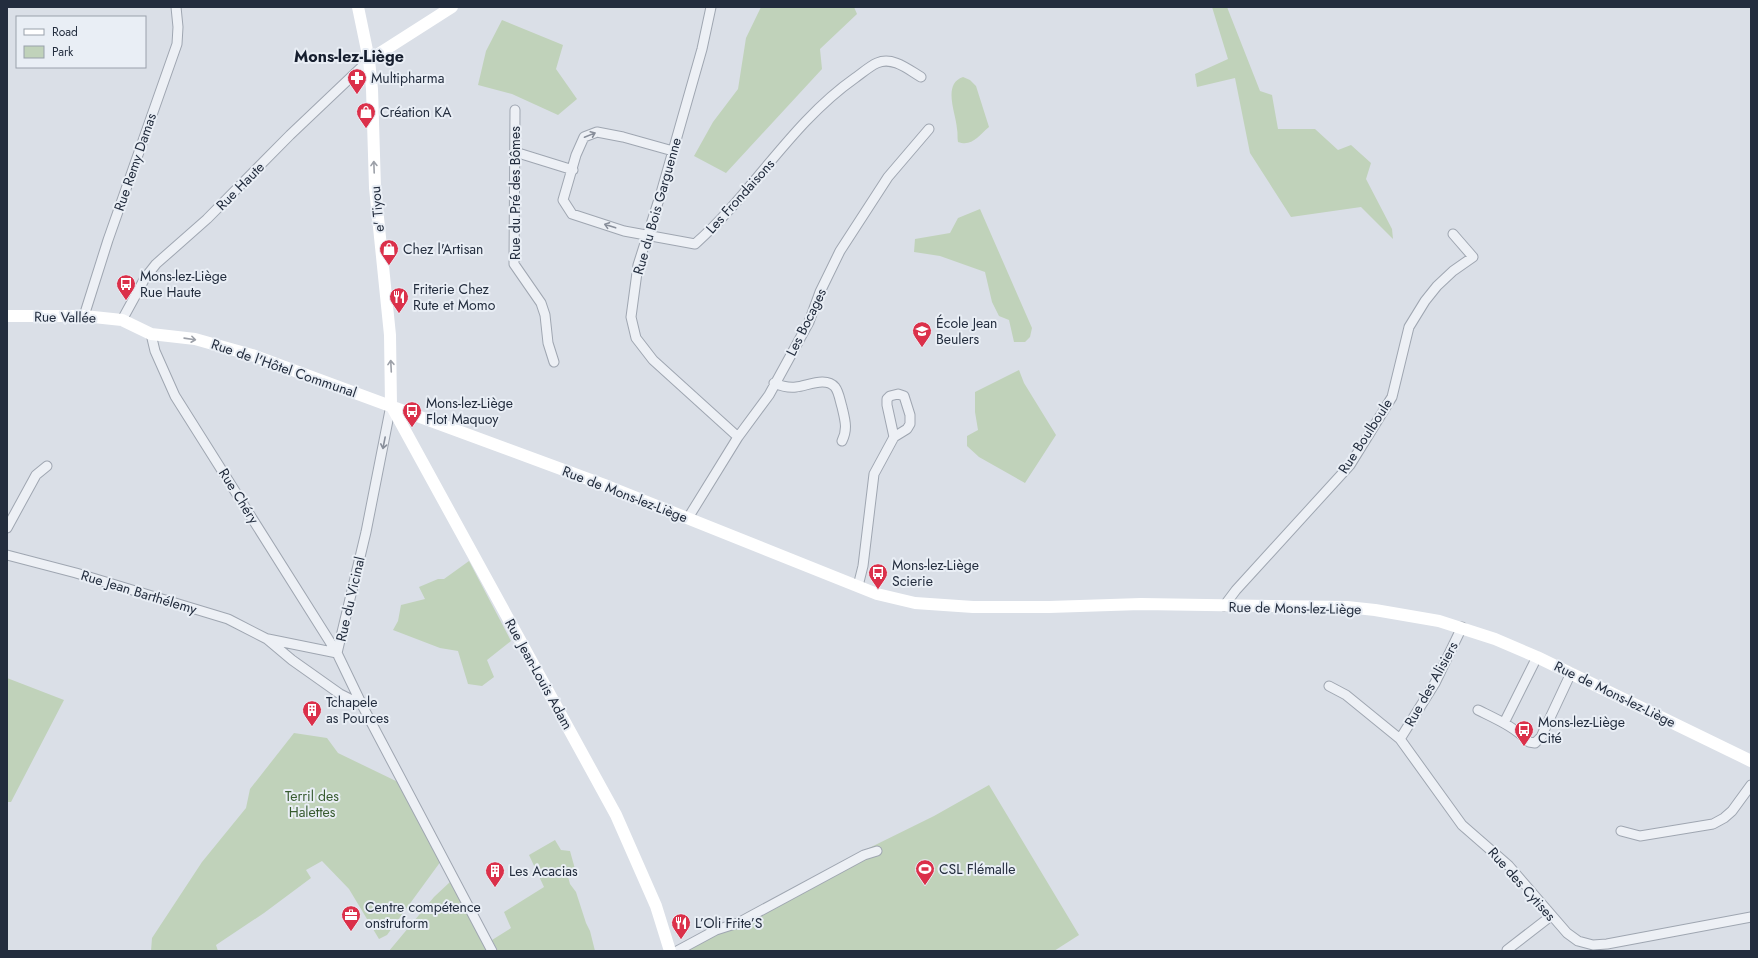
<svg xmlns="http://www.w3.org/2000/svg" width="1758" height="958" font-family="Jost,sans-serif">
	<rect width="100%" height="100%" fill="#dadfe7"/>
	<path fill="#c0d2ba" d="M 761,7 L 854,7 L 857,14 L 820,49 L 822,69 L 726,173 L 694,156 L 713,122 L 738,89 L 746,38 Z
		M 1212,7 L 1227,7 L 1260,91 L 1272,95 L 1278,129 L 1315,129 L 1338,150 L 1351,145 L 1371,163 L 1366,179 L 1392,229 L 1393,239 L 1361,207 L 1291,217 L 1250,153 L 1235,78 L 1197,87 L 1195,74 L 1228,59 Z
		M 502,20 L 563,45 L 556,69 L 577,99 L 558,115 L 512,94 L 478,85 L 486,51 Z
		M 963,77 L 970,80 L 976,86 L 989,127 C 978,136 972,147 958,142 C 957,138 958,133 957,129 C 956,113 942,84 963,77 Z
		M 980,209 L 1032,328 L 1030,337 L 1025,342 L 1014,342 L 1009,320 L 999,316 L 992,302 L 985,272 L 940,256 L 914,252 L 915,239 L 950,233 L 958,218 Z
		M 1019,370 L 1024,383 L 1056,435 L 1025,483 L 979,457 L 967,446 L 967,436 L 978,430 L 975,412 L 975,392 Z
		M 469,561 L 511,641 L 487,660 L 494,677 L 482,686 L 468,684 L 458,651 L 440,648 L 393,630 L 398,621 L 401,605 L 425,599 L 419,587 L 438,579 L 444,579 Z
		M 7,678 L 64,700 L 11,802 L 7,802 Z
		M 294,733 L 327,738 L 338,753 L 398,782 L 441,861 L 387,935 L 379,939 L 349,889 L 322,861 L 306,870 L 311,878 L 264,913 L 216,945 L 218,951 L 151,951 L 152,938 L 202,862 L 246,808 L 250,789 Z
		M 989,785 L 1079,935 L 1054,951 L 675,951 L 865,850 L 934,816 Z
		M 555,840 L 561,850 L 570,851 L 575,869 L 567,873 L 570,884 L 576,892 L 586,923 L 590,931 L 595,951 L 498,951 L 492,940 L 511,928 L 504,912 L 544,887 L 529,855 Z
		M 451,881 L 488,951 L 389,951 L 434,897 Z"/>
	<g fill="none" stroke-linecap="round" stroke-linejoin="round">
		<g stroke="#9fa6b1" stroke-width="11">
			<path id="street" d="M 711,7 L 702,49 L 661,193 L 638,265 L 631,317 L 636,338 L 653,360 L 738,437
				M 515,110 L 514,264 L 541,303 L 545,315 L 548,343 L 554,362
				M 673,151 L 623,137 L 597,132 L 584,137 L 576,155 L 563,200 L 572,214 L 624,231 L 695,244 C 753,193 791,123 855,78 C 862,73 870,66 877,63 C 893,56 909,70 921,77
				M 515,152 L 573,170
				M 84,316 L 108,240 L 177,44 L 178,27 L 176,7
				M 122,320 L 145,278 L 156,264 L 207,219 L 290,135 L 369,60
				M 151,334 L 155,351 L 175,396 L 337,653 L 362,705 L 492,951
				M 774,383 C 781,386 788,388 796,387 C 807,386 826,376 835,387 C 839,392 840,401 842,407 C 845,420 848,429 842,441
				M 688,518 L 738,437 L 769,395 L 809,322 L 820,292 L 840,251 L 888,177 L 929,129
				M 7,528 L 36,475 L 47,466
				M 7,555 L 76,573 L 228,619 L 267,639 L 292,660 L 340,694 L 362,705
				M 858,586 L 863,566 L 874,474 L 894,437 L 907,429 L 910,424 L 910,415 L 904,396 L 898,394 L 890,396 L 887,399 L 887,405 L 894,437
				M 1224,606 L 1236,590 L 1350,465 L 1392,397 L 1409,327 L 1425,301 L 1437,286 L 1453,271 L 1473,257 L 1453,234
				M 268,639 L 337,653
				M 337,653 L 366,532 L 391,405
				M 1329,686 L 1346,695 L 1400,739 L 1462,825 L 1509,866 L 1567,933 L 1578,941 L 1593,945 L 1607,944 L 1751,917
				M 1478,710 C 1496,719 1515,727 1529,742 L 1535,743 L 1541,737 L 1571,673
				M 1504,723 L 1537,657
				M 1400,739 L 1435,683 L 1462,627
				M 1621,831 L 1640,836 L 1713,824 L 1724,818 L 1732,811 L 1751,785
				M 1507,950 L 1551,916
				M 677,951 L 716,930 L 738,923 L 864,855 L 877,851"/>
		</g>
		<use href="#street" stroke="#edf0f5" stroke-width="9"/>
		<path stroke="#fff" stroke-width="12" d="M 358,7 L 369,60 L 372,89 L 375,188 L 390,335 L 391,405
			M 369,60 L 452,7
			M 7,316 L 84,316 L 122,320 L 151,334 L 195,339 L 252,355 L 607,486 L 877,594 L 915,603 L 973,607 L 1049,607 L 1141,604 L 1347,607 L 1375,610 L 1439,621 L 1495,639 L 1537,657 L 1751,761
			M 391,405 L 616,815 L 656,906 L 670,951"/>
	</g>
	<defs><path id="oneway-shaft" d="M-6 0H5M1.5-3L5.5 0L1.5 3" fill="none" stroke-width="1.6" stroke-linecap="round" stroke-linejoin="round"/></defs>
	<g stroke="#888e9a">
		<use href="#oneway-shaft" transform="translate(590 135) rotate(-22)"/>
		<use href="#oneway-shaft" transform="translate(610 226) rotate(-162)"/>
		<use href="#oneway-shaft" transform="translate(384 443) rotate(101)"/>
	</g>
	<g stroke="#9ca0a8">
		<use href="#oneway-shaft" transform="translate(374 167) rotate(-92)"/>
		<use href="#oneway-shaft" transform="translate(190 339) rotate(8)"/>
		<use href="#oneway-shaft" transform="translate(391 366) rotate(-93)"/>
	</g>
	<defs>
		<g id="pharmacy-pin" transform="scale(1)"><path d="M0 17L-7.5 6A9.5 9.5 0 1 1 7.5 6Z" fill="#db304a" stroke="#e9eef5"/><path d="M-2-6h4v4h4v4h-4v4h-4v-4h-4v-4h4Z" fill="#fff"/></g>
		<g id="shop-pin" transform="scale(1)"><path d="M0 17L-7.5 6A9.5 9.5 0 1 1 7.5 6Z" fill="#db304a" stroke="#e9eef5"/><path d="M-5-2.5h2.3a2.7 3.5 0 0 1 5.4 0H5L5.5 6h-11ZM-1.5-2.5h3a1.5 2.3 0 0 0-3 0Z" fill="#fff"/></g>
		<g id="bus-pin" transform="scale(1)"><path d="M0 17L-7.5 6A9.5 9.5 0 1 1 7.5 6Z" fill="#db304a" stroke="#e9eef5"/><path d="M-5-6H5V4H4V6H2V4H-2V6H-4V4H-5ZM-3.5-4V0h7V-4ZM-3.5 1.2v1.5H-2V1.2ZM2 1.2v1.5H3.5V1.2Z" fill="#fff"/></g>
		<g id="restaurant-pin" transform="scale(1)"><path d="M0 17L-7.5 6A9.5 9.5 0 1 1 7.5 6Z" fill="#db304a" stroke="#e9eef5"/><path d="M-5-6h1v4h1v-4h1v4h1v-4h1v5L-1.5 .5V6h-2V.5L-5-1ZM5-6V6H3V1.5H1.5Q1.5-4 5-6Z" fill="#fff"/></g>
		<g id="school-pin" transform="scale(1)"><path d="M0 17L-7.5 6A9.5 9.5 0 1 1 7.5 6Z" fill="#db304a" stroke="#e9eef5"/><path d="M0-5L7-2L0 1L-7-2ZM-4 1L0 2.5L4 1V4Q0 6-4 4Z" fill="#fff"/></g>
		<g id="building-pin" transform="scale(1)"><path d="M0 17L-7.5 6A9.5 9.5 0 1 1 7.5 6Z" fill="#db304a" stroke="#e9eef5"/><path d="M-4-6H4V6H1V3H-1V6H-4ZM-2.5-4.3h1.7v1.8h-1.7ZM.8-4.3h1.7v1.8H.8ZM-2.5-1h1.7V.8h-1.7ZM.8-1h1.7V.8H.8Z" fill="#fff"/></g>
		<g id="stadium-pin" transform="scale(1)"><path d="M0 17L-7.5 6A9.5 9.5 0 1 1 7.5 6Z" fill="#db304a" stroke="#e9eef5"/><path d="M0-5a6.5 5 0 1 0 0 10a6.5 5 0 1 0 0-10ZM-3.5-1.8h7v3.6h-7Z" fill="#fff"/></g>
		<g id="office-pin" transform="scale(1)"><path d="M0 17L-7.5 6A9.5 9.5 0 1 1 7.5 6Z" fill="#db304a" stroke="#e9eef5"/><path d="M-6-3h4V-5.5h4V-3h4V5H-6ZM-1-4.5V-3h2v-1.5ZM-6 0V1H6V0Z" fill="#fff"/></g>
	</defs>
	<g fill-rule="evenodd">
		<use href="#pharmacy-pin" x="357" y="78"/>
		<use href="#shop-pin" x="366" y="112"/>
		<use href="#shop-pin" x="389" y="249"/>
		<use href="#bus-pin" x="126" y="284"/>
		<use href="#restaurant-pin" x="399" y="297"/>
		<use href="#school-pin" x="922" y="331"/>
		<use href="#bus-pin" x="412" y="411"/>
		<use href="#bus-pin" x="878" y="573"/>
		<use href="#building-pin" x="312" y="710"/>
		<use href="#bus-pin" x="1524" y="730"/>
		<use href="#stadium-pin" x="925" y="869"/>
		<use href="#building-pin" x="495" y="871"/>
		<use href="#office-pin" x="351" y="915"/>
		<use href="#restaurant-pin" x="681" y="923"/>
	</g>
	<g text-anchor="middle" stroke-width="4" stroke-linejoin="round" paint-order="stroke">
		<g font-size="14" fill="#232d3e" stroke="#e9eef5" text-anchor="start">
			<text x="371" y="83">Multipharma</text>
			<text x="380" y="117">Création KA</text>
			<text x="403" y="254">Chez l'Artisan</text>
			<text x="140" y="281">Mons-lez-Liège<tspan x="140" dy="16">Rue Haute</tspan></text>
			<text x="413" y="294">Friterie Chez<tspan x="413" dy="16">Rute et Momo</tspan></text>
			<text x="936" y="328">École Jean<tspan x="936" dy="16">Beulers</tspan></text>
			<text x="426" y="408">Mons-lez-Liège<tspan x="426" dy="16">Flot Maquoy</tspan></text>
			<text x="892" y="570">Mons-lez-Liège<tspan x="892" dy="16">Scierie</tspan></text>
			<text x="326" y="707">Tchapele<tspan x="326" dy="16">as Pources</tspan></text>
			<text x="1538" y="727">Mons-lez-Liège<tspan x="1538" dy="16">Cité</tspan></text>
			<text x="939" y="874">CSL Flémalle</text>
			<text x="509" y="876">Les Acacias</text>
			<text x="365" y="912">Centre compétence<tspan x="365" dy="16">onstruform</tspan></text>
			<text x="695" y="928">L’Oli Frite’S</text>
		</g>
		<g font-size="14" fill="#232d3e" stroke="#e9eef5">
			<text transform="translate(135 162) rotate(-71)" y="5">Rue Remy Damas</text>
			<text transform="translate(240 186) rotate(-45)" y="5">Rue Haute</text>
			<text transform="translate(515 193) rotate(-90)" y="5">Rue du Pré des Bômes</text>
			<text transform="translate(740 196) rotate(-48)" y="5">Les Frondaisons</text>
			<text transform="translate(657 206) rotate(-74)" y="5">Rue du Bois Garguenne</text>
			<text transform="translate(377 209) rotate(-95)" y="5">e' Tiyou</text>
			<text transform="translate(65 317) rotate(1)" y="5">Rue Vallée</text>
			<text transform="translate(806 322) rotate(-64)" y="5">Les Bocages</text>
			<text transform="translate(284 368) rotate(19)" y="5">Rue de l'Hôtel Communal</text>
			<text transform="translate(1365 436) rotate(-57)" y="5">Rue Boulboule</text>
			<text transform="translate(625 494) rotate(21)" y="5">Rue de Mons-lez-Liège</text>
			<text transform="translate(239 496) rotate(58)" y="5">Rue Chéry</text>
			<text transform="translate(139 592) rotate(17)" y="5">Rue Jean Barthélemy</text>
			<text transform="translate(350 599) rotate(-77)" y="5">Rue du Vicinal</text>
			<text transform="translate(1295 608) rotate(1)" y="5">Rue de Mons-lez-Liège</text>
			<text transform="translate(539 674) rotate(61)" y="5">Rue Jean-Louis Adam</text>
			<text transform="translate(1431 684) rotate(-61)" y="5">Rue des Alisiers</text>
			<text transform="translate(1615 694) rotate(26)" y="5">Rue de Mons-lez-Liège</text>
			<text transform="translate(1522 884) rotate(48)" y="5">Rue des Cytises</text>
		</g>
		<g font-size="14" fill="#375b2f" stroke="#e9eef5">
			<text x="312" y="801">Terril des<tspan x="312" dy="16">Halettes</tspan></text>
		</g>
		<g font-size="16" font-weight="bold" fill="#161e2e" stroke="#e9eef5">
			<text x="349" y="62">Mons-lez-Liège</text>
		</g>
	</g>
	<rect width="1758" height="958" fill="none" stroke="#232d3e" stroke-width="16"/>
	<rect x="16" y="16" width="130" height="52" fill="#e9eef5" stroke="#9aa1ac"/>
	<rect x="24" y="29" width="20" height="6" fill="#ffffff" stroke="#9aa1ac"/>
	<text x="52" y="36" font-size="12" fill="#232d3e">Road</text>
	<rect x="24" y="46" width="20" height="12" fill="#c0d2ba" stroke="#9aa1ac"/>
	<text x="52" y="56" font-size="12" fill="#232d3e">Park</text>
</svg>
